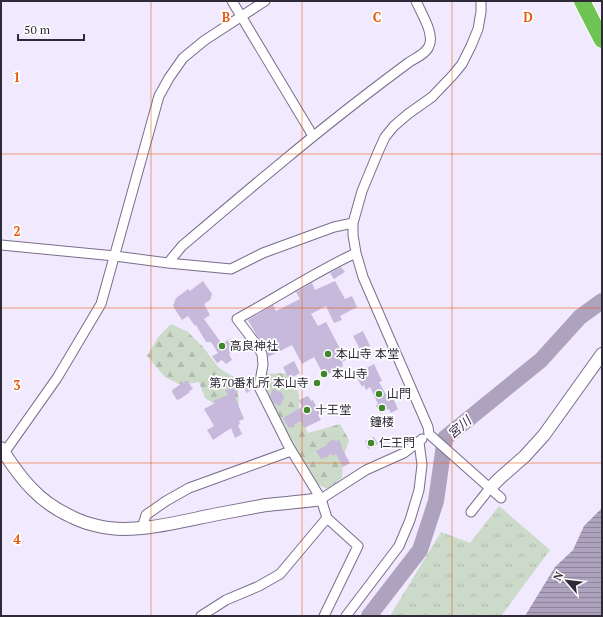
<svg xmlns="http://www.w3.org/2000/svg" width="603" height="617" font-family="'PT Serif','Noto Sans JP',serif">
	<defs>
		<pattern id="forest-firs" width="22" height="20" patternUnits="userSpaceOnUse"><rect width="22" height="20" fill="#ccdac9"/><path d="M5 1l3.5 6h-7zM16 11l3.5 6h-7z" fill="#b0bbad"/></pattern>
		<pattern id="park-tufts" width="24" height="20" patternUnits="userSpaceOnUse"><rect width="24" height="20" fill="#ccdac9"/><path d="M3 7l-1-3M5 7V3M7 7l1-3M15 17l-1-3M17 17v-4M19 17l1-3" fill="none" stroke="#b0bbad"/></pattern>
		<pattern id="water-rules" width="6" height="5" patternUnits="userSpaceOnUse"><rect width="6" height="5" fill="#aea3bf"/><path d="M0 2.5h6" fill="none" stroke="#8e859c"/></pattern>
	</defs>
	<rect width="100%" height="100%" fill="#f1e9fe"/>
	<path fill="url(#forest-firs)" d="M 171,324 L 188,332 L 203,347 L 219,368 L 237,379 L 239,407 L 226,411 L 205,398 L 199,382 L 181,385 L 165,377 L 147,356 L 159,336 Z
		M 288,373 L 299,394 L 299,413 L 308,433 L 340,424 L 349,440 L 343,458 L 342,478 L 328,489 L 314,483 L 262,388 L 266,374 Z"/>
	<path fill="url(#park-tufts)" d="M 499,506 L 550,550 L 501,616 L 390,616 L 441,532 L 470,543 Z"/>
	<path fill="url(#water-rules)" d="M 602,508 L 602,616 L 525,616 L 555,567 L 573,550 L 584,526 Z"/>
	<g fill="none" stroke-linecap="round" stroke-linejoin="round">
		<path stroke="#aea3bf" stroke-width="16" d="M 369,616 L 420,550 L 436,501 L 445,438 L 541,360 L 580,317 L 602,301"/>
	</g>
	<path fill="#c7b9db" d="M 341,267 L 345,272 L 334,279 L 330,273 Z
		M 203,281 L 212,294 L 210,300 L 204,304 L 210,315 L 204,319 L 222,344 L 231,338 L 234,344 L 229,347 L 232,352 L 229,354 L 232,360 L 226,364 L 222,360 L 217,363 L 212,356 L 218,353 L 211,342 L 206,342 L 196,325 L 195,326 L 188,316 L 182,320 L 173,306 L 176,298 L 188,289 L 190,291 Z
		M 335,281 L 345,299 L 352,296 L 357,307 L 340,316 L 342,320 L 334,323 L 326,306 L 311,314 L 318,326 L 326,322 L 346,360 L 342,362 L 343,366 L 328,374 L 327,370 L 322,372 L 314,357 L 302,364 L 292,345 L 268,357 L 267,351 L 256,334 L 248,320 L 273,305 L 276,311 L 300,299 L 296,292 L 312,283 L 315,290 Z
		M 363,331 L 370,346 L 361,351 L 353,336 Z
		M 294,361 L 300,373 L 289,379 L 283,367 Z
		M 374,364 L 382,381 L 379,382 L 389,400 L 393,398 L 398,409 L 391,413 L 389,409 L 380,413 L 376,406 L 378,404 L 370,387 L 366,390 L 364,385 L 362,387 L 357,378 L 359,377 L 357,373 Z
		M 255,377 L 253,384 L 252,385 L 253,388 L 247,393 L 242,386 Z
		M 187,380 L 193,389 L 189,391 L 190,392 L 180,399 L 177,400 L 172,392 L 172,390 Z
		M 234,386 L 237,394 L 234,395 L 244,419 L 239,421 L 240,424 L 238,425 L 242,434 L 235,438 L 231,428 L 213,440 L 207,430 L 214,426 L 204,409 L 215,403 L 213,401 L 228,395 L 225,390 Z
		M 273,389 L 282,393 L 284,398 L 280,406 L 274,403 L 270,396 Z
		M 308,396 L 311,401 L 313,400 L 320,414 L 318,415 L 321,420 L 304,428 L 301,421 L 289,428 L 283,418 L 302,407 L 299,400 Z
		M 374,437 L 378,444 L 368,449 L 365,441 Z
		M 334,439 L 336,442 L 339,439 L 342,447 L 341,447 L 350,463 L 343,467 L 336,454 L 332,456 L 331,454 L 321,459 L 316,451 L 327,445 L 326,444 Z"/>
	<g fill="none" stroke-linecap="round" stroke-linejoin="round">
		<g stroke="#7a6d8c" stroke-width="11">
			<path id="street" d="M 232,1 L 313,136
				M 481,1 L 481,12 L 478,29 L 471,46 L 462,64 L 453,75 L 432,97 L 408,114 L 394,126 L 385,137 L 379,150 L 362,191 L 353,223 L 353,235 L 356,253 L 363,277 L 428,427 L 429,434 L 501,498
				M 1,245 L 115,256 L 168,263 L 231,269 L 263,253 L 334,227 L 353,223
				M 168,263 L 182,246 C 248,190 315,133 384,81 C 392,75 400,69 408,63 C 415,58 426,54 429,46 C 435,34 421,13 416,1
				M 4,453 L 57,378 L 101,304 L 159,96 L 169,78 L 183,58 L 205,40 L 265,1
				M 321,499 L 366,470 L 404,453 L 422,439
				M 471,512 L 490,488
				M 142,528 L 146,515 L 166,501 L 189,488 L 291,451
				M 201,616 L 226,600 L 259,586 L 280,574 L 327,518 L 321,499 L 288,445 L 259,387 L 263,365 L 262,354 L 256,344 L 237,319 C 276,298 315,272 356,253
				M 324,616 L 358,546 L 327,518
				M 346,616 L 399,546 L 410,520 L 419,490 L 422,465 L 419,442"/>
		</g>
		<g stroke="#7a6d8c" stroke-width="14">
			<path id="secondary" d="M 1,448 C 10,462 20,477 32,489 C 43,501 57,510 72,517 C 80,521 89,524 98,526 C 134,535 182,521 218,514 C 234,511 250,508 266,505 C 284,503 302,502 321,499
				M 490,488 L 500,478 L 525,456 L 544,435 L 602,354"/>
		</g>
		<g stroke="#fff" stroke-width="18">
			<path id="highway" d="M 582,1 L 602,40"/>
		</g>
		<use href="#street" stroke="#fff" stroke-width="9"/>
		<use href="#secondary" stroke="#fff" stroke-width="12"/>
		<use href="#highway" stroke="#6dc452" stroke-width="16"/>
	</g>
	<path fill="none" stroke="#e8590c" stroke-width="1" stroke-opacity="0.55" d="M 151,1 L 151,616M 302,1 L 302,616M 452,1 L 452,616M 1,154 L 602,154M 1,308 L 602,308M 1,463 L 602,463"/>
	<g fill="#41862a" stroke="#fff" stroke-width="1.5">
		<circle cx="222" cy="346" r="4"/>
		<circle cx="328" cy="354" r="4"/>
		<circle cx="324" cy="374" r="4"/>
		<circle cx="317" cy="383" r="4"/>
		<circle cx="379" cy="394" r="4"/>
		<circle cx="382" cy="408" r="4"/>
		<circle cx="307" cy="410" r="4"/>
		<circle cx="371" cy="443" r="4"/>
	</g>
	<g text-anchor="middle" stroke-width="3.5" stroke-linejoin="round" paint-order="stroke">
		<g font-size="12" fill="#2f2a37" stroke="#fff" text-anchor="start">
			<text x="230" y="350">高良神社</text>
			<text x="336" y="358">本山寺 本堂</text>
			<text x="332" y="378">本山寺</text>
			<text x="309" y="387" text-anchor="end">第70番札所 本山寺</text>
			<text x="387" y="398">山門</text>
			<text x="315" y="414">十王堂</text>
			<text x="382" y="426" text-anchor="middle">鐘楼</text>
			<text x="379" y="447">仁王門</text>
		</g>
		<g font-size="13" font-style="italic" fill="#36254b" stroke="#fff">
			<text transform="translate(459 427) rotate(-41)" y="5">宮川</text>
		</g>
	</g>
	<g font-size="13" text-anchor="middle" font-weight="bold" fill="#e8590c" stroke="#fff" stroke-width="3.5" stroke-linejoin="round" paint-order="stroke">
		<text x="226" y="22">B</text>
		<text x="377" y="22">C</text>
		<text x="528" y="22">D</text>
		<text x="17" y="82">1</text>
		<text x="17" y="236">2</text>
		<text x="17" y="390">3</text>
		<text x="17" y="544">4</text>
	</g>
	<rect width="603" height="617" fill="none" stroke="#2f2a37" stroke-width="4"/>
	<g transform="translate(567 581) rotate(298)" stroke="#ffffff" stroke-width="3" paint-order="stroke">
	<path d="M0-3L7 15L0 10L-7 15Z" fill="#2f2a37"/>
	<text y="-6" font-size="11" font-weight="bold" text-anchor="middle" fill="#2f2a37">N</text>
	</g>
	<path d="M18 34v6h66v-6" fill="none" stroke="#2f2a37" stroke-width="2"/>
	<text x="24" y="34" font-size="12" fill="#2f2a37" stroke="#ffffff" stroke-width="3" paint-order="stroke">50 m</text>
</svg>
